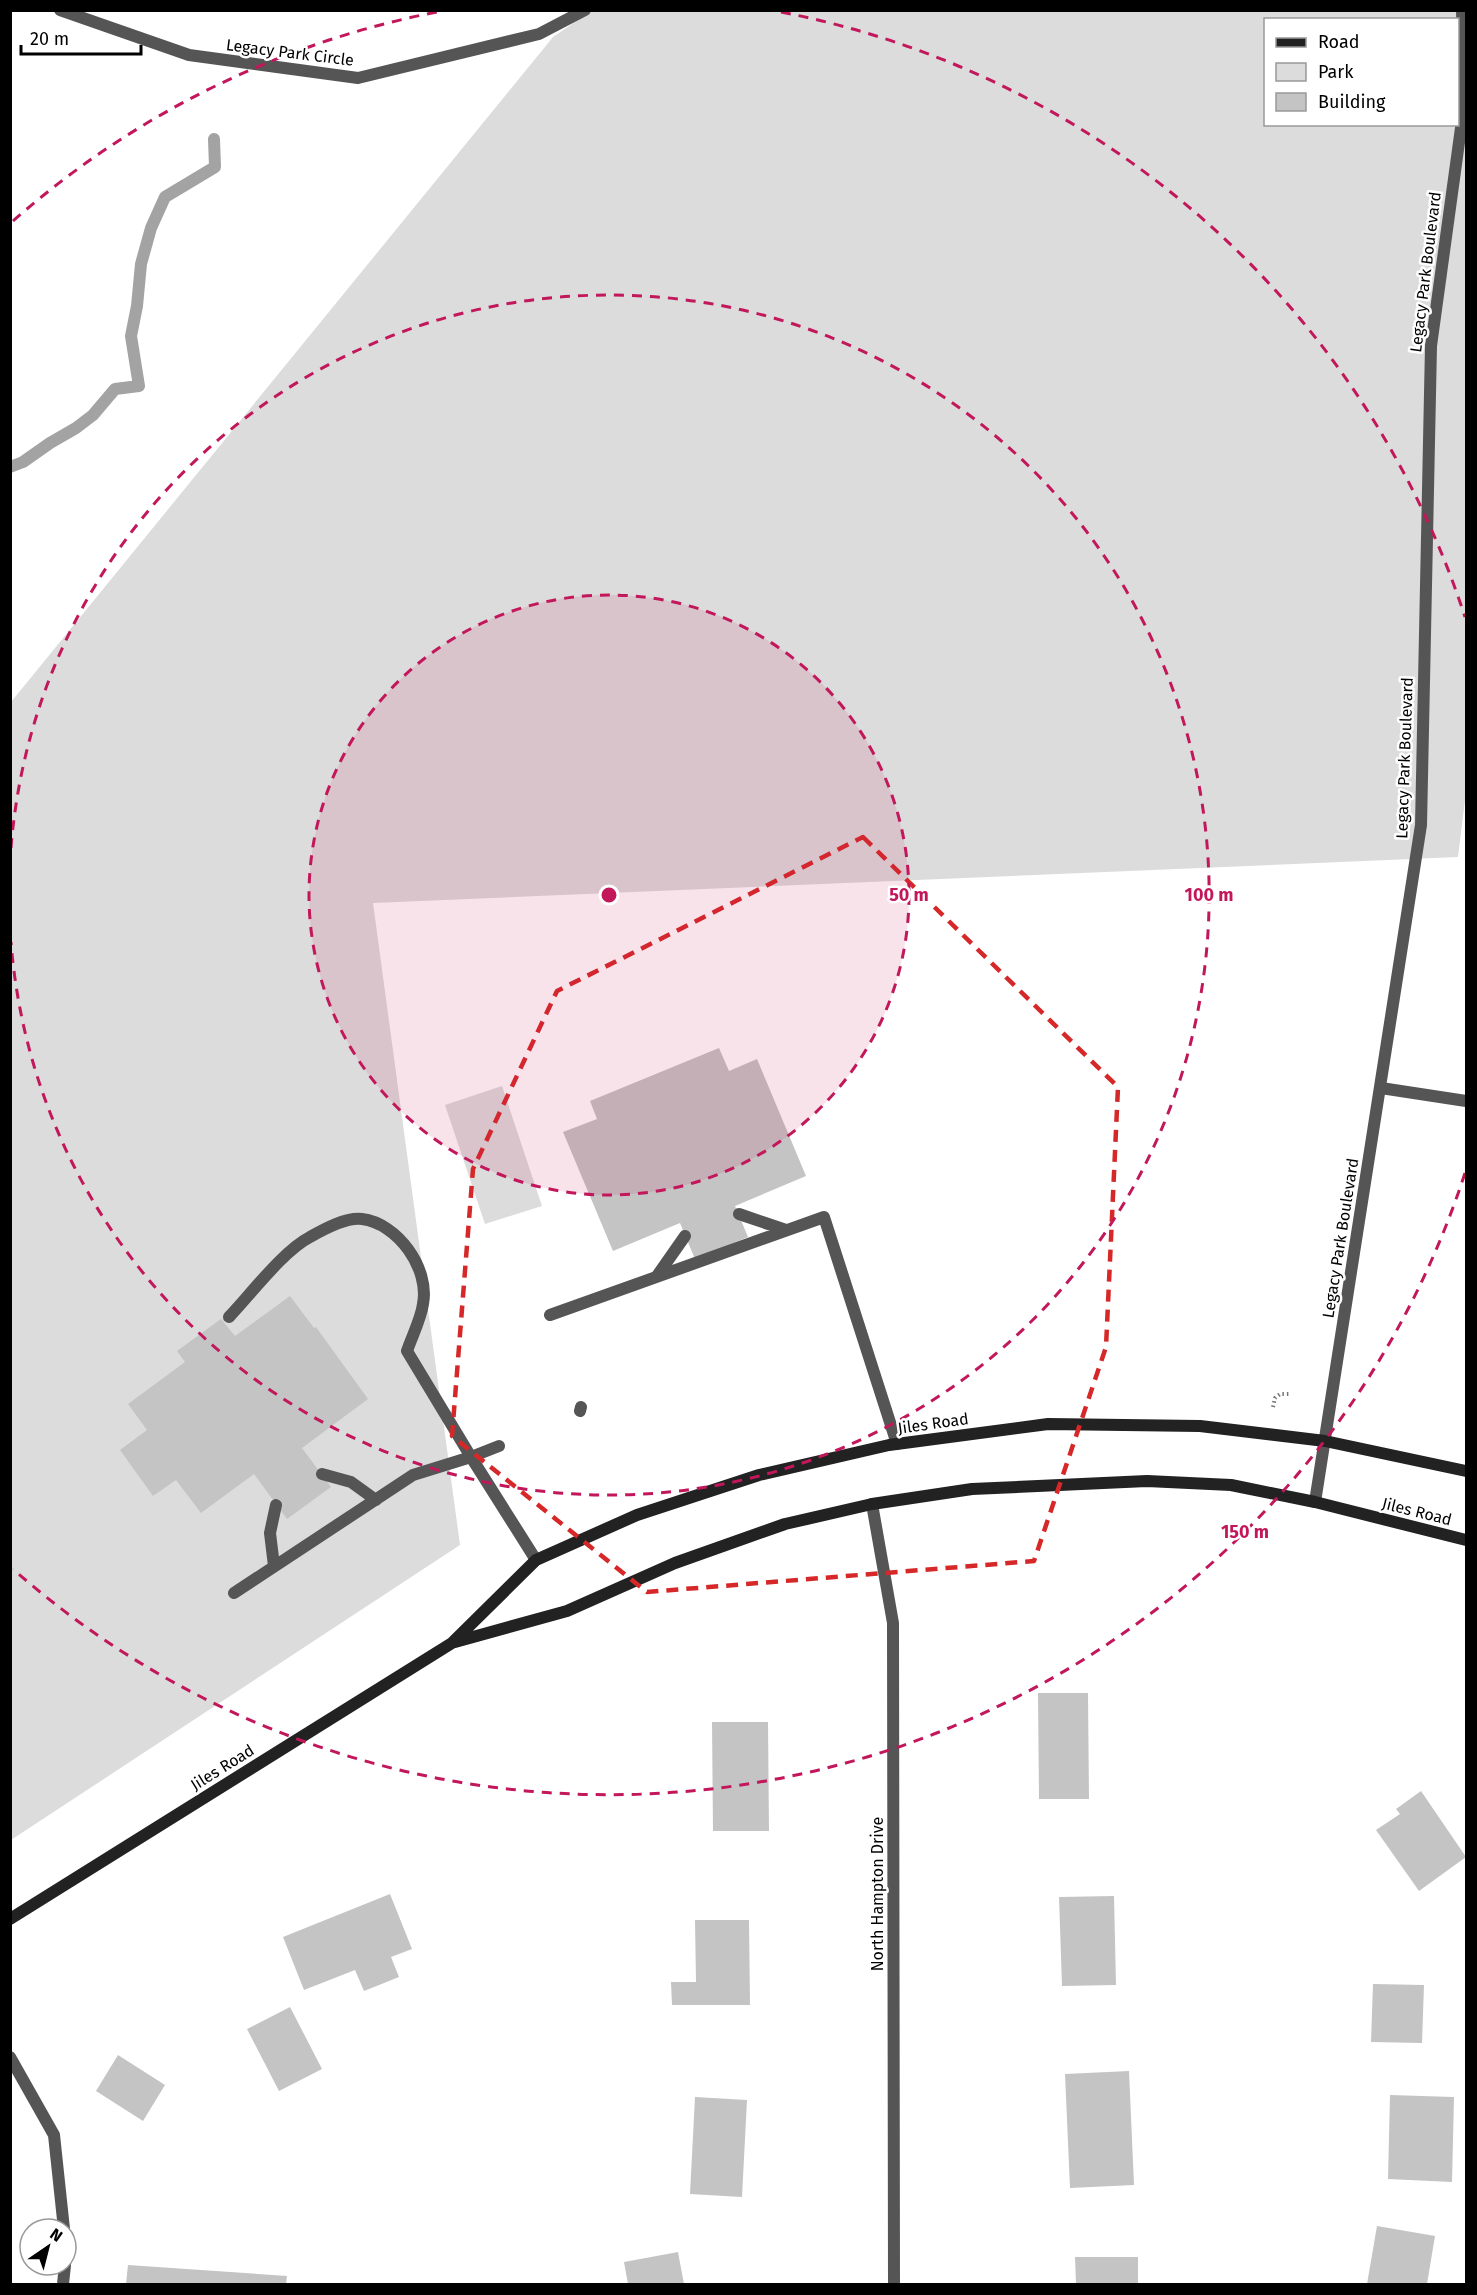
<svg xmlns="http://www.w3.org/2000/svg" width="1477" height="2295" font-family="'Fira Sans',sans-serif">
	<rect width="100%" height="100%" fill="#fff"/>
	<path fill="#dcdcdc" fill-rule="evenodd" d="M 591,11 L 1466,11 L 1466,792 L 1458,857 L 373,903 L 460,1545 L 11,1840 L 11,702 L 553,37 ZM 1266,20 L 1458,20 L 1458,124 L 1266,124 Z
		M 502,1086 L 542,1206 L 485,1224 L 445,1105 Z"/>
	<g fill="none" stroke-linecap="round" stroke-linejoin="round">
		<path stroke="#a3a3a3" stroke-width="12" d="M 10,467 L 23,462 L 50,443 L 76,428 L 93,415 L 115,389 L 139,386 L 131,336 L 137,306 L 141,264 L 151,228 L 165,197 L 215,167 L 214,139"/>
	</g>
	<path fill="#c4c4c4" d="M 719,1048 L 729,1071 L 757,1059 L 806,1176 L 735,1206 L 748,1237 L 695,1259 L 680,1223 L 613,1251 L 563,1132 L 597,1119 L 590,1101 Z
		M 290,1296 L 314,1328 L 316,1327 L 368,1399 L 302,1448 L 331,1487 L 287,1519 L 254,1474 L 201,1513 L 176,1480 L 153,1496 L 120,1450 L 147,1430 L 128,1404 L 185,1362 L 177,1351 L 221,1319 L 235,1336 Z
		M 1038,1693 L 1088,1693 L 1089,1799 L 1039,1799 Z
		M 712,1722 L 768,1722 L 769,1831 L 713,1831 Z
		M 1421,1791 L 1466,1857 L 1419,1891 L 1376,1830 L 1400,1814 L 1396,1809 Z
		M 390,1894 L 412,1949 L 391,1957 L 399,1977 L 364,1991 L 355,1970 L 304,1990 L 283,1937 Z
		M 1114,1896 L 1116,1985 L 1062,1986 L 1059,1897 Z
		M 695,1920 L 749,1920 L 750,2005 L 672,2005 L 671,1982 L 696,1982 Z
		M 1373,1984 L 1424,1985 L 1422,2043 L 1371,2042 Z
		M 290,2007 L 322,2069 L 279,2091 L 247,2029 Z
		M 118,2055 L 165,2085 L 143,2121 L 96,2091 Z
		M 1129,2071 L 1134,2185 L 1070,2188 L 1065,2074 Z
		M 1390,2095 L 1454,2097 L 1452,2182 L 1388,2179 Z
		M 695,2097 L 747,2100 L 742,2197 L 690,2194 Z
		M 1377,2226 L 1435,2236 L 1427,2284 L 1367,2284 Z
		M 678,2252 L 684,2284 L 628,2284 L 624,2262 Z
		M 1075,2257 L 1138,2257 L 1138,2284 L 1076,2284 Z
		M 128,2265 L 287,2276 L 286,2284 L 126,2284 Z"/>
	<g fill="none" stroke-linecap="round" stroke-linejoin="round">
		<path stroke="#777" stroke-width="4" stroke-dasharray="1.5 3" stroke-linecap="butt" d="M 1273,1407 L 1275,1398 L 1280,1394 L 1290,1394"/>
		<path stroke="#555" stroke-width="12" d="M 739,1214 L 786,1230
			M 657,1276 L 685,1236
			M 550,1315 L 824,1217 L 897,1444
			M 229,1317 C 251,1294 283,1251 310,1237 C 324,1229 346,1217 362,1219 C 397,1223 430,1268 423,1304 C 421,1319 412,1336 407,1351 L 471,1457 L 413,1475 L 234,1593
			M 580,1411 L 581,1407
			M 499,1446 L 471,1457 L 536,1560
			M 322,1474 L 351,1482 L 376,1500
			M 274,1566 L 270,1533 L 276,1505"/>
		<path stroke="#555" stroke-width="12" d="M 60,10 L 189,55 L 358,78 L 539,34 L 585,10
			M 1381,1088 L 1466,1101
			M 1315,1502 L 1421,825 L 1431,346 L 1464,106 L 1462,10
			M 872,1504 L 893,1623 L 894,2284
			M 10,2057 L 54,2135 L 64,2229
			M 66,2245 L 66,2249
			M 63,2284 L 65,2265"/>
		<path stroke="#222" stroke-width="12" d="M 455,1642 L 567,1611 L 675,1563 L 785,1524 L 872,1504 L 972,1489 L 1147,1481 L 1231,1485 L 1315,1502 L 1466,1540
			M 10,1919 L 452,1643 L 536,1560 L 637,1515 L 759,1475 L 889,1445 L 1048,1424 L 1200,1426 L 1325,1441 L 1466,1471"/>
	</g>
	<path fill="none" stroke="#d62828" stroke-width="4.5" stroke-dasharray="12 8" stroke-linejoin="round" d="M 863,837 L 1118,1087 L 1106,1347 L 1034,1561 L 647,1592 L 452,1436 L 473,1169 L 557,991 Z"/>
	<circle cx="609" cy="895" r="300" fill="#c2185b" fill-opacity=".12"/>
	<g fill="none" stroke="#c2185b" stroke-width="3" stroke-dasharray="10 8">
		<circle cx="609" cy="895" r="300"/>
		<path d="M11 848A600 600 0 1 1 11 942"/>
		<path d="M1465 1173A900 900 0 0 1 13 1569M13 221A900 900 0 0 1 437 12M781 12A900 900 0 0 1 1465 617"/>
	</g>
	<g text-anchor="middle" stroke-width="5" stroke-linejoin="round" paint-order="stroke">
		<g font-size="16" fill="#000" stroke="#fff">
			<text transform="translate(290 52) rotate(7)" y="6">Legacy Park Circle</text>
			<text transform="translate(1425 272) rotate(-83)" y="6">Legacy Park Boulevard</text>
			<text transform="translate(1404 758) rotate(-88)" y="6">Legacy Park Boulevard</text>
			<text transform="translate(1340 1238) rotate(-81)" y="6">Legacy Park Boulevard</text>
			<text transform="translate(933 1423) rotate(-8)" y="6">Jiles Road</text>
			<text transform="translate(1417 1511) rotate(14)" y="6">Jiles Road</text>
			<text transform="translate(222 1767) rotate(-32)" y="6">Jiles Road</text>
			<text transform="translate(877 1894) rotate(-90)" y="6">North Hampton Drive</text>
		</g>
	</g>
	<circle cx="609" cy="895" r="9" fill="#c2185b" stroke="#fff" stroke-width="3"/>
	<g font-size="18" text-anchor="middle" font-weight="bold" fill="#c2185b" stroke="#fff" stroke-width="5" stroke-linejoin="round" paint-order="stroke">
		<text x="909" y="901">50 m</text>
		<text x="1209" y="901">100 m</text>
		<text x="1245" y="1538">150 m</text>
	</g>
	<rect width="1477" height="2295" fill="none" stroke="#000000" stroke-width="24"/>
	<rect x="1264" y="18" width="195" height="108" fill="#ffffff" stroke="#999999" stroke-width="1.5"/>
	<rect x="1276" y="38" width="30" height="9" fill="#222222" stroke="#999999" stroke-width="1.5"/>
	<text x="1318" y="48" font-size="18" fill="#000000">Road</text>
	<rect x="1276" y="63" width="30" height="18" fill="#dcdcdc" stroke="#999999" stroke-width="1.5"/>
	<text x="1318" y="78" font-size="18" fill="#000000">Park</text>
	<rect x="1276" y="93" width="30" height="18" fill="#c4c4c4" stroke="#999999" stroke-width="1.5"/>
	<text x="1318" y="108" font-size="18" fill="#000000">Building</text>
	<g transform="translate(48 2247) rotate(35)"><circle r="28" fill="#ffffff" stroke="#999999" stroke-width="1.5"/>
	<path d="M0-4.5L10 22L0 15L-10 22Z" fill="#000000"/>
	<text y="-9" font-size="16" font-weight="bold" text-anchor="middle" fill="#000000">N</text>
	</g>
	<path d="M21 45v9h120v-9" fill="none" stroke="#000000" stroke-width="3"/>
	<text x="30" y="45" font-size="18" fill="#000000" stroke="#ffffff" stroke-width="4.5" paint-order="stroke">20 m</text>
</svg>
